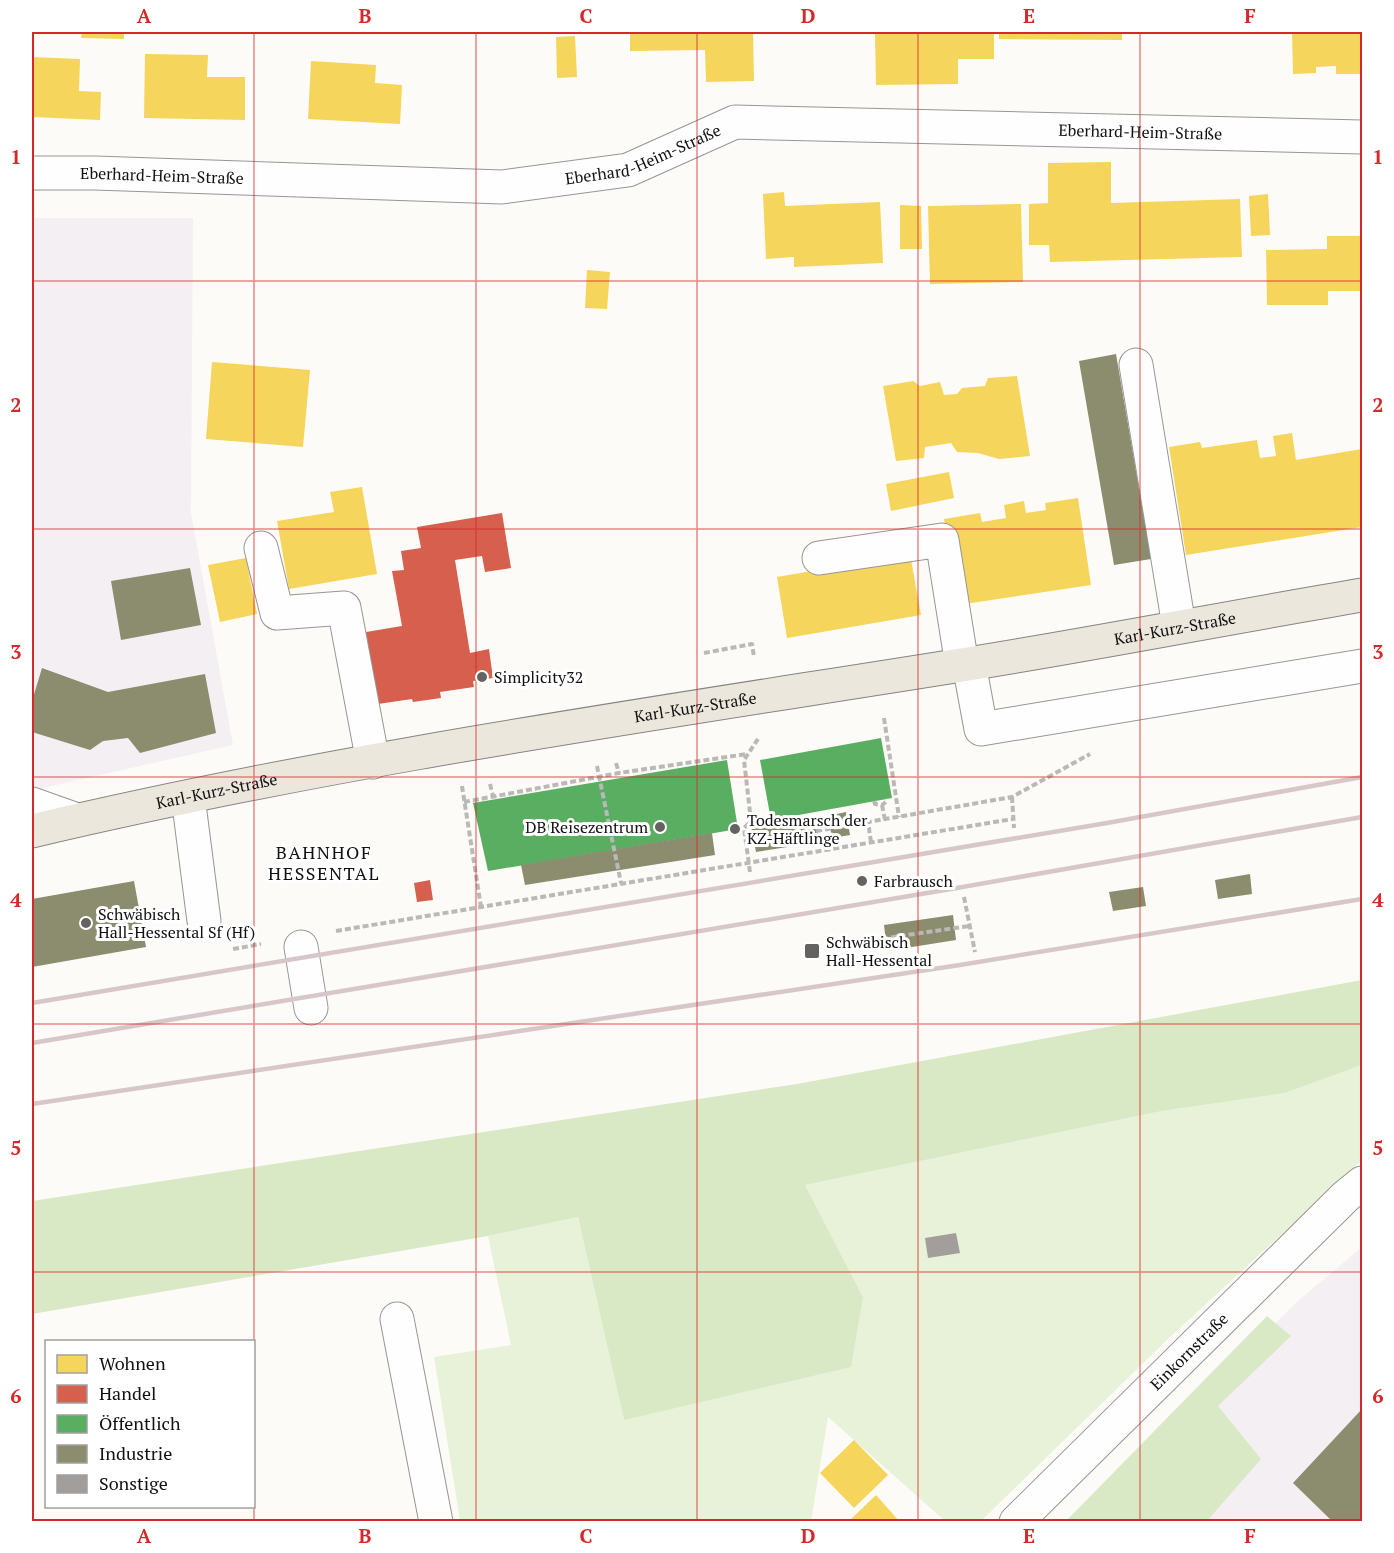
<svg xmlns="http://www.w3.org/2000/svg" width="1394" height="1553" font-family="'PT Serif',serif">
	<rect width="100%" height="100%" fill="#fdfbf7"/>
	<path fill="#f4eff3" d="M 32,218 L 193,218 L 191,513 L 233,745 L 34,790 L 32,789 Z
		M 1362,1247 L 1362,1521 L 1072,1522 L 1298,1301 Z"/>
	<path fill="#e8f2d8" d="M 1362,1065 L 1362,1160 L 1168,1339 L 981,1521 L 945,1521 L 828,1417 L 811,1521 L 460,1521 L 434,1357 L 511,1345 L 488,1236 L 578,1217 L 624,1420 L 863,1297 L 805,1185 L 1162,1111 L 1285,1093 Z"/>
	<path fill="#d9e9c6" d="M 1362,980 L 1362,1065 L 1285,1093 L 1162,1111 L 805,1185 L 863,1297 L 851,1367 L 624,1420 L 578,1217 L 488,1236 L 32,1314 L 32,1201 L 797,1084 Z
		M 1267,1316 L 1291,1336 L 1218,1406 L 1261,1459 L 1207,1521 L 1066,1521 Z"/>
	<path fill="#f6d55c" d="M 82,32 L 124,32 L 124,39 L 81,38 Z
		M 630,32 L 753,32 L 754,81 L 706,82 L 705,50 L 630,51 Z
		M 875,32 L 994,32 L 994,59 L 958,59 L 958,84 L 876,85 Z
		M 999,32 L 1122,32 L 1122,40 L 999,39 Z
		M 1292,32 L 1362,32 L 1362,74 L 1336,74 L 1336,66 L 1316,67 L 1316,73 L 1293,74 Z
		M 575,36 L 577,77 L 557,78 L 556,37 Z
		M 145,54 L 208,55 L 207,77 L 245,77 L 245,120 L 144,118 Z
		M 32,57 L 80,59 L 79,91 L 101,92 L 100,120 L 32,117 Z
		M 311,61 L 376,65 L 375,83 L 402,85 L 400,124 L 308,119 Z
		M 1111,162 L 1111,203 L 1240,199 L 1242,257 L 1050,262 L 1049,245 L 1029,245 L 1029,204 L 1048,203 L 1048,163 Z
		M 784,192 L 785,206 L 880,202 L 883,263 L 794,267 L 794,257 L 766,259 L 763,194 Z
		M 1268,194 L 1270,235 L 1251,236 L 1249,196 Z
		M 1021,204 L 1023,282 L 930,284 L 928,206 Z
		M 900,205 L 921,206 L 922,249 L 900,249 Z
		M 1327,236 L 1362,236 L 1362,291 L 1328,291 L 1328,305 L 1267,305 L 1266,250 L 1327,249 Z
		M 587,270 L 610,272 L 607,309 L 585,308 Z
		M 212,362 L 310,370 L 303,447 L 206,439 Z
		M 1017,376 L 1030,456 L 999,459 L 978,453 L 957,452 L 951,443 L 925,447 L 924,458 L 896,461 L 883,386 L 913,381 L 920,386 L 940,382 L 944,395 L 957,394 L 962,388 L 985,386 L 988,378 Z
		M 1292,433 L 1296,460 L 1362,449 L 1362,527 L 1186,555 L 1169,447 L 1200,442 L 1202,448 L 1257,440 L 1260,458 L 1276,456 L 1273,436 Z
		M 949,472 L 954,498 L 891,511 L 886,484 Z
		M 362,487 L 377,574 L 289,589 L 277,521 L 334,512 L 330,492 Z
		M 1078,498 L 1091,585 L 958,605 L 944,519 L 980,513 L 982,522 L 1006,518 L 1004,505 L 1024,501 L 1026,513 L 1046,510 L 1045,503 Z
		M 910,554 L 921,615 L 787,638 L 777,577 Z
		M 246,558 L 257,614 L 220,622 L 208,565 Z
		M 854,1440 L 888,1475 L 854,1508 L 820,1473 Z
		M 876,1495 L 900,1522 L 848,1522 Z"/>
	<path fill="#d6604d" d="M 502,513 L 511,568 L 485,572 L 482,556 L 455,560 L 470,653 L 489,649 L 493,678 L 473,681 L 474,687 L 440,692 L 441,698 L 413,702 L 412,699 L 378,704 L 366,632 L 402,626 L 392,571 L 404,570 L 401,551 L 421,548 L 417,527 Z
		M 430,880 L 433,900 L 417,902 L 414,883 Z"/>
	<path fill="#5aae61" d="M 881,738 L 892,798 L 771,820 L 760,760 Z
		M 727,760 L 738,829 L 488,871 L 473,803 Z"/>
	<path fill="#8c8c6e" d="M 1116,354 L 1151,559 L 1114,565 L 1079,361 Z
		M 190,568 L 201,625 L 121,640 L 111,581 Z
		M 42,668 L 108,692 L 205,674 L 216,733 L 140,753 L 128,738 L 103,741 L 90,750 L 32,732 L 32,701 Z
		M 846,812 L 850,835 L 832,838 L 828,816 Z
		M 815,817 L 819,842 L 756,852 L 751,826 Z
		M 712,833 L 715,855 L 525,885 L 521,865 Z
		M 1250,874 L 1252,894 L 1218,899 L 1215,880 Z
		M 134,881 L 146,947 L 32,967 L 32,899 Z
		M 1143,887 L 1146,906 L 1113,911 L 1109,892 Z
		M 953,915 L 956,940 L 887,951 L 884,925 Z
		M 1362,1409 L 1362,1522 L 1333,1522 L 1293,1483 Z"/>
	<path fill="#a19e9c" d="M 956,1233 L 960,1253 L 928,1258 L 925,1238 Z"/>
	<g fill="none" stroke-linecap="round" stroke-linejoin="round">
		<g stroke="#979695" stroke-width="35">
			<g id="minor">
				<path id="s1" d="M 32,173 L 95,173 L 502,187 L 628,170 L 735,122 L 1362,137"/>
				<path d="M 1136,365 L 1179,626"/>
				<path d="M 261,548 L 277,613 L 344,608 L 373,762"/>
				<path d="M 819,558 L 942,540 L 962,665"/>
				<path d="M 969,664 L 981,729 L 1362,666"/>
				<path d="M 188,797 L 204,921"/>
				<path d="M 32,804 L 77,820"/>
				<path d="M 301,947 L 311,1008"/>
				<path d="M 397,1319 L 436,1522"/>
				<path id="s2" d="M 1016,1522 L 1346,1196 L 1362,1183"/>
			</g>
		</g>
		<g stroke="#858482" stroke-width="35">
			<g id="major">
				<path id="s3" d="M 32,831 C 340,758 655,714 968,664 C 1100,643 1231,617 1362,595"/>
			</g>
		</g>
		<path stroke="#b9b9b8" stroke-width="4" stroke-dasharray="6 3" stroke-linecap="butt" d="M 704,653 L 752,644 L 754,657
			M 884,718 L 899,817
			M 616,763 L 619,773
			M 597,766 L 621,883
			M 490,784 L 493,796
			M 462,786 L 481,907
			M 1012,797 L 1014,828
			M 874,801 L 875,804 L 882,805 L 886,802 L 885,799
			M 464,802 L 619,773 L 747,754
			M 882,805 L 885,820
			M 851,825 L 868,822
			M 871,842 L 868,822 L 1012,797 L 1090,754
			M 745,843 L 852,825
			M 750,872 L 744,828 L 751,821 L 744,760 L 758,739
			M 964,897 L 975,952
			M 336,931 L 1013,819
			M 873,940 L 969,926
			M 233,949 L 261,944"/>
		<use href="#minor" stroke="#fffefe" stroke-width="33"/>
		<use href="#major" stroke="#ece7dc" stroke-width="33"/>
		<path stroke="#d8c7c8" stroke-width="4.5" d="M 32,1003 L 1107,823 L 1362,777
			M 32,1043 L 951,889 L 1362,817
			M 32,1104 L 960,965 L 1362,899"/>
	</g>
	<path fill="none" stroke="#d62828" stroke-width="1.5" stroke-opacity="0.55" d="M 254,32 L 254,1522M 476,32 L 476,1522M 697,32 L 697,1522M 918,32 L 918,1522M 1140,32 L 1140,1522M 32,281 L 1362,281M 32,529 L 1362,529M 32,777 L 1362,777M 32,1024 L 1362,1024M 32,1272 L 1362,1272"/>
	<g fill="#646362" stroke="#fff" stroke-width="2">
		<circle cx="482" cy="677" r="6"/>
		<circle cx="660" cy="827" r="6"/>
		<circle cx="735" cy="829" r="6"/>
		<circle cx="862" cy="881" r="6"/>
		<circle cx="86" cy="923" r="6"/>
		<rect x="804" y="943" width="16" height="16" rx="3"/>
	</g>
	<g text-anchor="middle" stroke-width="6" stroke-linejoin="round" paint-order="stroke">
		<g font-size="16" fill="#111" stroke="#fff">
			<text dy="6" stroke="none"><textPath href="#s1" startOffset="1120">Eberhard-Heim-Straße</textPath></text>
			<text dy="6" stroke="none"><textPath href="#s1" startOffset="616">Eberhard-Heim-Straße</textPath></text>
			<text dy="6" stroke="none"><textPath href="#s1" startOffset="130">Eberhard-Heim-Straße</textPath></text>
			<text dy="6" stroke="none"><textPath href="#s3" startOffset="1161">Karl-Kurz-Straße</textPath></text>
			<text dy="6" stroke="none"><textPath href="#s3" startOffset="675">Karl-Kurz-Straße</textPath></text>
			<text dy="6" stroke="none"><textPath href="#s3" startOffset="189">Karl-Kurz-Straße</textPath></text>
			<text dy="6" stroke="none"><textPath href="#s2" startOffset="243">Einkornstraße</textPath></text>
		</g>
		<g font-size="16" fill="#111" stroke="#fff" text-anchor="start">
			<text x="494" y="683">Simplicity32</text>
			<text x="747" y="826">Todesmarsch der<tspan x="747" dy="18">KZ-Häftlinge</tspan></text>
			<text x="648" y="833" text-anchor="end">DB Reisezentrum</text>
			<text x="874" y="887">Farbrausch</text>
			<text x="98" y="920">Schwäbisch<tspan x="98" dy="18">Hall-Hessental Sf (Hf)</tspan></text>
			<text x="826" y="948">Schwäbisch<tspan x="826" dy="18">Hall-Hessental</tspan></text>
		</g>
		<g font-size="18" letter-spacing="1.5" fill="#111" stroke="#fff">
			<text x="324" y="859">BAHNHOF<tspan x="324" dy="21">HESSENTAL</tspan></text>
		</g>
	</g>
	<rect width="1394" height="1553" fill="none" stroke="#ffffff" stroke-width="66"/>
	<rect x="45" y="1340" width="210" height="168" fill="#ffffff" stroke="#a0a0a0" stroke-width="1.5"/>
	<rect x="57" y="1355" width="30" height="18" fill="#f6d55c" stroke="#a0a0a0" stroke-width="1.5"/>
	<text x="99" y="1370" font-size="18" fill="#111111">Wohnen</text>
	<rect x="57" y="1385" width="30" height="18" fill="#d6604d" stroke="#a0a0a0" stroke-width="1.5"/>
	<text x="99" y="1400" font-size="18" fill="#111111">Handel</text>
	<rect x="57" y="1415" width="30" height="18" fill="#5aae61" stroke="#a0a0a0" stroke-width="1.5"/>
	<text x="99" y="1430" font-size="18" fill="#111111">Öffentlich</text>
	<rect x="57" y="1445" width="30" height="18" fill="#8c8c6e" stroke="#a0a0a0" stroke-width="1.5"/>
	<text x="99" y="1460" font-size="18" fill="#111111">Industrie</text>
	<rect x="57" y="1475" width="30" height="18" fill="#a19e9c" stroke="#a0a0a0" stroke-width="1.5"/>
	<text x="99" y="1490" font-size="18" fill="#111111">Sonstige</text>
	<rect x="33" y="33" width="1328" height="1487" fill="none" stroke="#d62828" stroke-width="2"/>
	<g font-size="20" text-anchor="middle" font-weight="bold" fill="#d62828">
		<text x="144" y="23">A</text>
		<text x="365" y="23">B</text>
		<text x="586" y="23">C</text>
		<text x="808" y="23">D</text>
		<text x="1029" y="23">E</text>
		<text x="1250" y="23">F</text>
		<text x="16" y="164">1</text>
		<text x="1378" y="164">1</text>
		<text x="16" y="412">2</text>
		<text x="1378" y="412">2</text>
		<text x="16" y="659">3</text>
		<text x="1378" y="659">3</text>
		<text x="16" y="907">4</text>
		<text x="1378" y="907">4</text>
		<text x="16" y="1155">5</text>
		<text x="1378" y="1155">5</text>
		<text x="16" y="1403">6</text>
		<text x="1378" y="1403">6</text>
		<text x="144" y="1543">A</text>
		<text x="365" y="1543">B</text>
		<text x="586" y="1543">C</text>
		<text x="808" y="1543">D</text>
		<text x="1029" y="1543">E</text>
		<text x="1250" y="1543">F</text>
	</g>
</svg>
